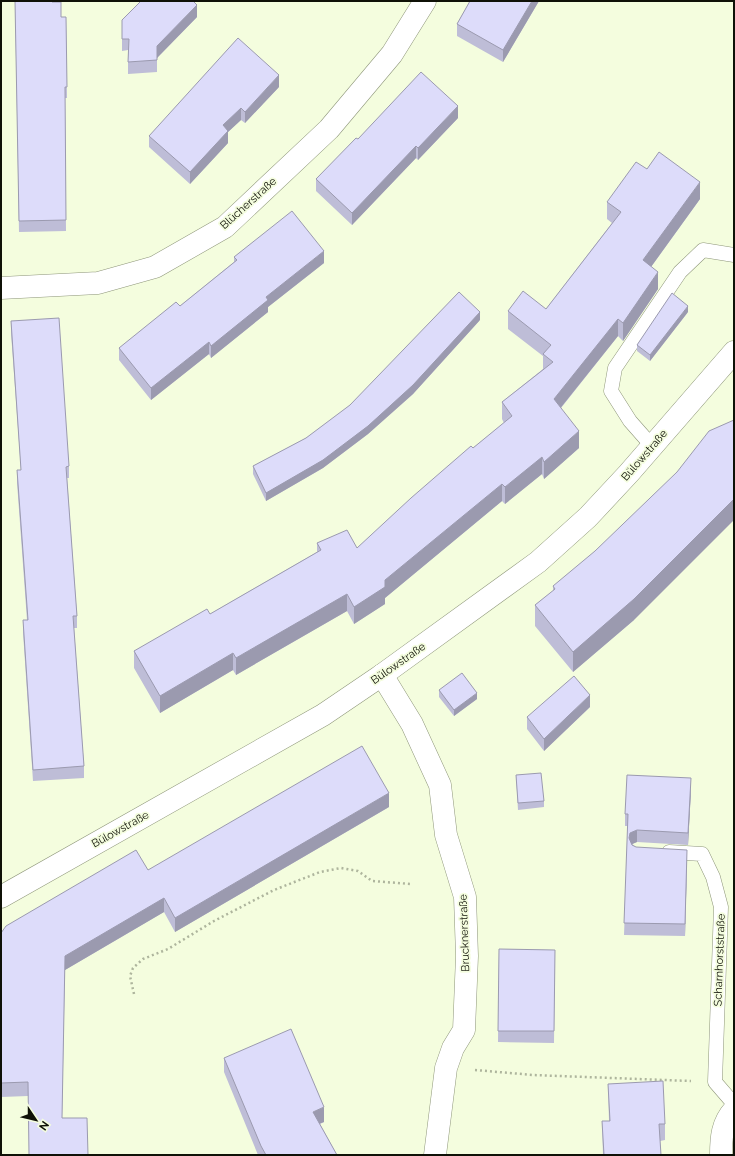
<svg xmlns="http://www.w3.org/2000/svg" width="735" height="1156" font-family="Raleway,sans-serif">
	<rect width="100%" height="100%" fill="#f4fdde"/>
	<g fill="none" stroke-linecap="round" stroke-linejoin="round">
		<g stroke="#8e967a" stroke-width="15">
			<path id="service" d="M 652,446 L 630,421 L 611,391 L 615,368 L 680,272 L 703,250 L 734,255
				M 669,852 L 702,854 L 713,877 L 721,907 L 715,1082 L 734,1104"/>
		</g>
		<g stroke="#8e967a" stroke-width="23">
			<path id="minor" d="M 1,288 L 98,283 L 155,267 L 225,227 L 329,129 L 392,54 L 425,1
				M 382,675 L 412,724 L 440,785 L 446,835 L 465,897 L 467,956 L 464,1030 L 453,1048 L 446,1068 L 435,1155
				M 721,1155 C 721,1138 722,1123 734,1110"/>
		</g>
		<g stroke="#8e967a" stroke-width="23">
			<path id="secondary" d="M 1,897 L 323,715 L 382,675 L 538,562 L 588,517 L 629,473 L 734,352"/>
		</g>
		<path stroke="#aeb59d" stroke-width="2.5" stroke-dasharray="2 3" stroke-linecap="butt" d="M 134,994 L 130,976 L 133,968 L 143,959 L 168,949 L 214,921 L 274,890 L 320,872 L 341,868 L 358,871 L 372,881 L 411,884
			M 475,1070 L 533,1075 L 691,1081"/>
		<use href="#service" stroke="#fff" stroke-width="14"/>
		<use href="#minor" stroke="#fff" stroke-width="22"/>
		<use href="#secondary" stroke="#fff" stroke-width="22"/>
	</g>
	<path fill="#bebdd7" d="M 15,1 L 52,2 L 61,17 L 66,17 L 67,98 L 65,98 L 66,231 L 19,232 Z
		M 470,1 L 539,1 L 503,62 L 457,36 L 457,24 Z
		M 197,17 L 157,58 L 157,72 L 128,74 L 128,50 L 122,51 L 122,20 Z
		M 279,87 L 245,123 L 241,120 L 228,132 L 228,143 L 190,184 L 149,147 L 149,136 Z
		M 458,118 L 418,160 L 416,158 L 352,225 L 316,191 L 316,179 L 358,139 Z
		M 647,169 L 700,199 L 651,267 L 658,289 L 623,341 L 618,336 L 561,408 L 579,448 L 544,479 L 542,474 L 505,504 L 502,501 L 385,598 L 385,604 L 354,624 L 347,611 L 236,675 L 233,670 L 160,713 L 134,668 L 134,651 L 210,614 L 317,552 L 317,543 L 357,548 L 473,448 L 504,423 L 502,419 L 502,402 L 543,369 L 543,356 L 508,329 L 508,311 L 546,309 L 612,223 L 607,219 L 607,202 Z
		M 234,257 L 324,263 L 268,307 L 268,312 L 211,358 L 209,354 L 151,400 L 119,360 L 119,348 L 180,306 L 234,262 Z
		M 688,312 L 650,361 L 637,351 L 637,345 Z
		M 480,320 L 413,394 L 368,434 L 323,468 L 266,501 L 253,474 L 253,466 L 306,438 Z
		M 11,321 L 69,466 L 69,478 L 67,478 L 77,616 L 77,628 L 74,628 L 84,766 L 84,778 L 33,781 L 23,632 L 23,620 L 27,620 L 17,482 L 17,470 L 21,470 L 11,333 Z
		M 553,586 L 634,620 L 573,672 L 535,626 L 535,605 L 553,591 Z
		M 439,690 L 477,699 L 454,716 L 439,697 Z
		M 590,707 L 544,751 L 527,729 L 527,717 Z
		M 516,775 L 544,801 L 544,807 L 518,810 Z
		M 691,790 L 688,845 L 637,842 L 632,844 L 636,847 L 687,862 L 685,936 L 624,935 L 628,826 L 625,826 L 625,814 Z
		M 389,807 L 175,932 L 164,912 L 65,970 L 62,1118 L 88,1155 L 28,1096 L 1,1097 L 1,933 L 148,870 Z
		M 499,949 L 555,950 L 554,1043 L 498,1042 Z
		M 224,1058 L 324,1122 L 320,1124 L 337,1155 L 258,1155 L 224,1072 Z
		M 608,1084 L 665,1124 L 665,1140 L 660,1141 L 661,1155 L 603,1155 L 602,1121 L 609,1121 Z"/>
	<path fill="#9b9aaf" d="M 532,1 L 539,1 L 503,62 L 503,50 Z
		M 197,5 L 197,17 L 157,58 L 157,72 L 157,46 Z
		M 279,75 L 279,87 L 245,123 L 245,112 Z
		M 458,106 L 458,118 L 418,160 L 418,148 Z
		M 241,108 L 241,120 L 228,132 L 228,143 L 190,184 L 190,172 L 223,125 Z
		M 416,146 L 416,158 L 352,225 L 352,213 Z
		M 700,182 L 700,199 L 643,278 L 643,260 Z
		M 324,251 L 324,263 L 268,307 L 268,312 L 211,358 L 211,346 L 266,297 Z
		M 658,272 L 658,289 L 623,341 L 623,323 Z
		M 688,306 L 688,312 L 650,361 L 650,355 Z
		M 480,312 L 480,320 L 413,394 L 368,434 L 323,468 L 266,501 L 266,493 Z
		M 618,319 L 618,336 L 554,416 L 554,399 Z
		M 209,342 L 209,354 L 151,400 L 151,388 Z
		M 579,431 L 579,448 L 544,479 L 544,462 Z
		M 542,457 L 542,474 L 505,504 L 505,487 Z
		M 502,484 L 502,501 L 385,598 L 385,604 L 354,624 L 354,607 L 385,580 Z
		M 734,499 L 734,520 L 634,620 L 573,672 L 573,652 Z
		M 347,594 L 347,611 L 236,675 L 236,658 Z
		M 233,653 L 233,670 L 160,713 L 160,696 Z
		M 477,693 L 477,699 L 454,716 L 454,710 Z
		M 590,695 L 590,707 L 544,751 L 544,739 Z
		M 691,778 L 691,790 L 688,845 L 688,833 Z
		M 389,793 L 389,807 L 175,932 L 175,918 Z
		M 637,830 L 637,842 L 630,845 L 629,838 L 630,833 Z
		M 687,850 L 687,862 L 685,936 L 685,924 Z
		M 164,898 L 164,912 L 65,970 L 65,956 Z
		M 324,1107 L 324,1122 L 313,1126 L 313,1112 Z"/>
	<path fill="#dddcfa" stroke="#9b9aaf" d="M 15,1 L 52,1 L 52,2 L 61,2 L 61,17 L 66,17 L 67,87 L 65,87 L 66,220 L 19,221 Z
		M 141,1 L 193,1 L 197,5 L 157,46 L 157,60 L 128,62 L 129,39 L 122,39 L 122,20 Z
		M 470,1 L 532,1 L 503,50 L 457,24 Z
		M 238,38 L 279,75 L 245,112 L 241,108 L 223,125 L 228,131 L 190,172 L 149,136 Z
		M 421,72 L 458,106 L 418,148 L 416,146 L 352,213 L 316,179 L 356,138 L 358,139 Z
		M 659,152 L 700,182 L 643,260 L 658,272 L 623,323 L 618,319 L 554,399 L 579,431 L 544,462 L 542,457 L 505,487 L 502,484 L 385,580 L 385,587 L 354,607 L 347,594 L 236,658 L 233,653 L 160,696 L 134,651 L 207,609 L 210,614 L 321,550 L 317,543 L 347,530 L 357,548 L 411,498 L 471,446 L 473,448 L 512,416 L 502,402 L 553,362 L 543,354 L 551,345 L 508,311 L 523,291 L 546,309 L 621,212 L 607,202 L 636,162 L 647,169 Z
		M 292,211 L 324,251 L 266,297 L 268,300 L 211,346 L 209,342 L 151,388 L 119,348 L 176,302 L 180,306 L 237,260 L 234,257 Z
		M 459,292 L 480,312 L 413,385 L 368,426 L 323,460 L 266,493 L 253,466 L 306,438 L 350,405 Z
		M 672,293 L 688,306 L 650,355 L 637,345 Z
		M 59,318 L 69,466 L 66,467 L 77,616 L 73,616 L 84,766 L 33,770 L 23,620 L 28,620 L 17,470 L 21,470 L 11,321 Z
		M 734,420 L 734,499 L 634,599 L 573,652 L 535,605 L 555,589 L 553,586 L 595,551 L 677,472 L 709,431 Z
		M 462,673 L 477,693 L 454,710 L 439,690 Z
		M 574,676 L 590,695 L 544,739 L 527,717 Z
		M 362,746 L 389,793 L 175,918 L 164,898 L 65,956 L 62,1118 L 87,1118 L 88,1155 L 29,1155 L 28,1082 L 1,1083 L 1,933 L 6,926 L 136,850 L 148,870 Z
		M 541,773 L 544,801 L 518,803 L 516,775 Z
		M 627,775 L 691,778 L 688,833 L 637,830 L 630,833 L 629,838 L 632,845 L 636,847 L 687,850 L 685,924 L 624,923 L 628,814 L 625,814 Z
		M 499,949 L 555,950 L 554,1031 L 498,1031 Z
		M 291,1029 L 324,1107 L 313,1112 L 337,1155 L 266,1155 L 261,1146 L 224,1058 Z
		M 663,1081 L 665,1124 L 659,1124 L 661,1155 L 604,1155 L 602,1121 L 610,1121 L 608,1084 Z"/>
	<g text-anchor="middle" stroke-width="3.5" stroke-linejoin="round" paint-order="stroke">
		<g font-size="11" fill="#0f1107" stroke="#f4fdde">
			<text transform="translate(248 203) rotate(-42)" y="4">Blücherstraße</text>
			<text transform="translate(644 455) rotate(-49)" y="4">Bülowstraße</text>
			<text transform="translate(398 663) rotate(-35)" y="4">Bülowstraße</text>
			<text transform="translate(120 829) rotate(-29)" y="4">Bülowstraße</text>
			<text transform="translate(464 933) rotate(-92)" y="4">Brucknerstraße</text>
			<text transform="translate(719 960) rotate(-88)" y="4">Scharnhorststraße</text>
		</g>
	</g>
	<rect width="735" height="1156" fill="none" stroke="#0f1107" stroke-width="4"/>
	<g transform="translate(36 1120) rotate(125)" stroke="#f4fdde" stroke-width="3" paint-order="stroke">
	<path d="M0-3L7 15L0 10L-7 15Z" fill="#0f1107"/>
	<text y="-6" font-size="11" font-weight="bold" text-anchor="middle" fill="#0f1107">N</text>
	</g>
</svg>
